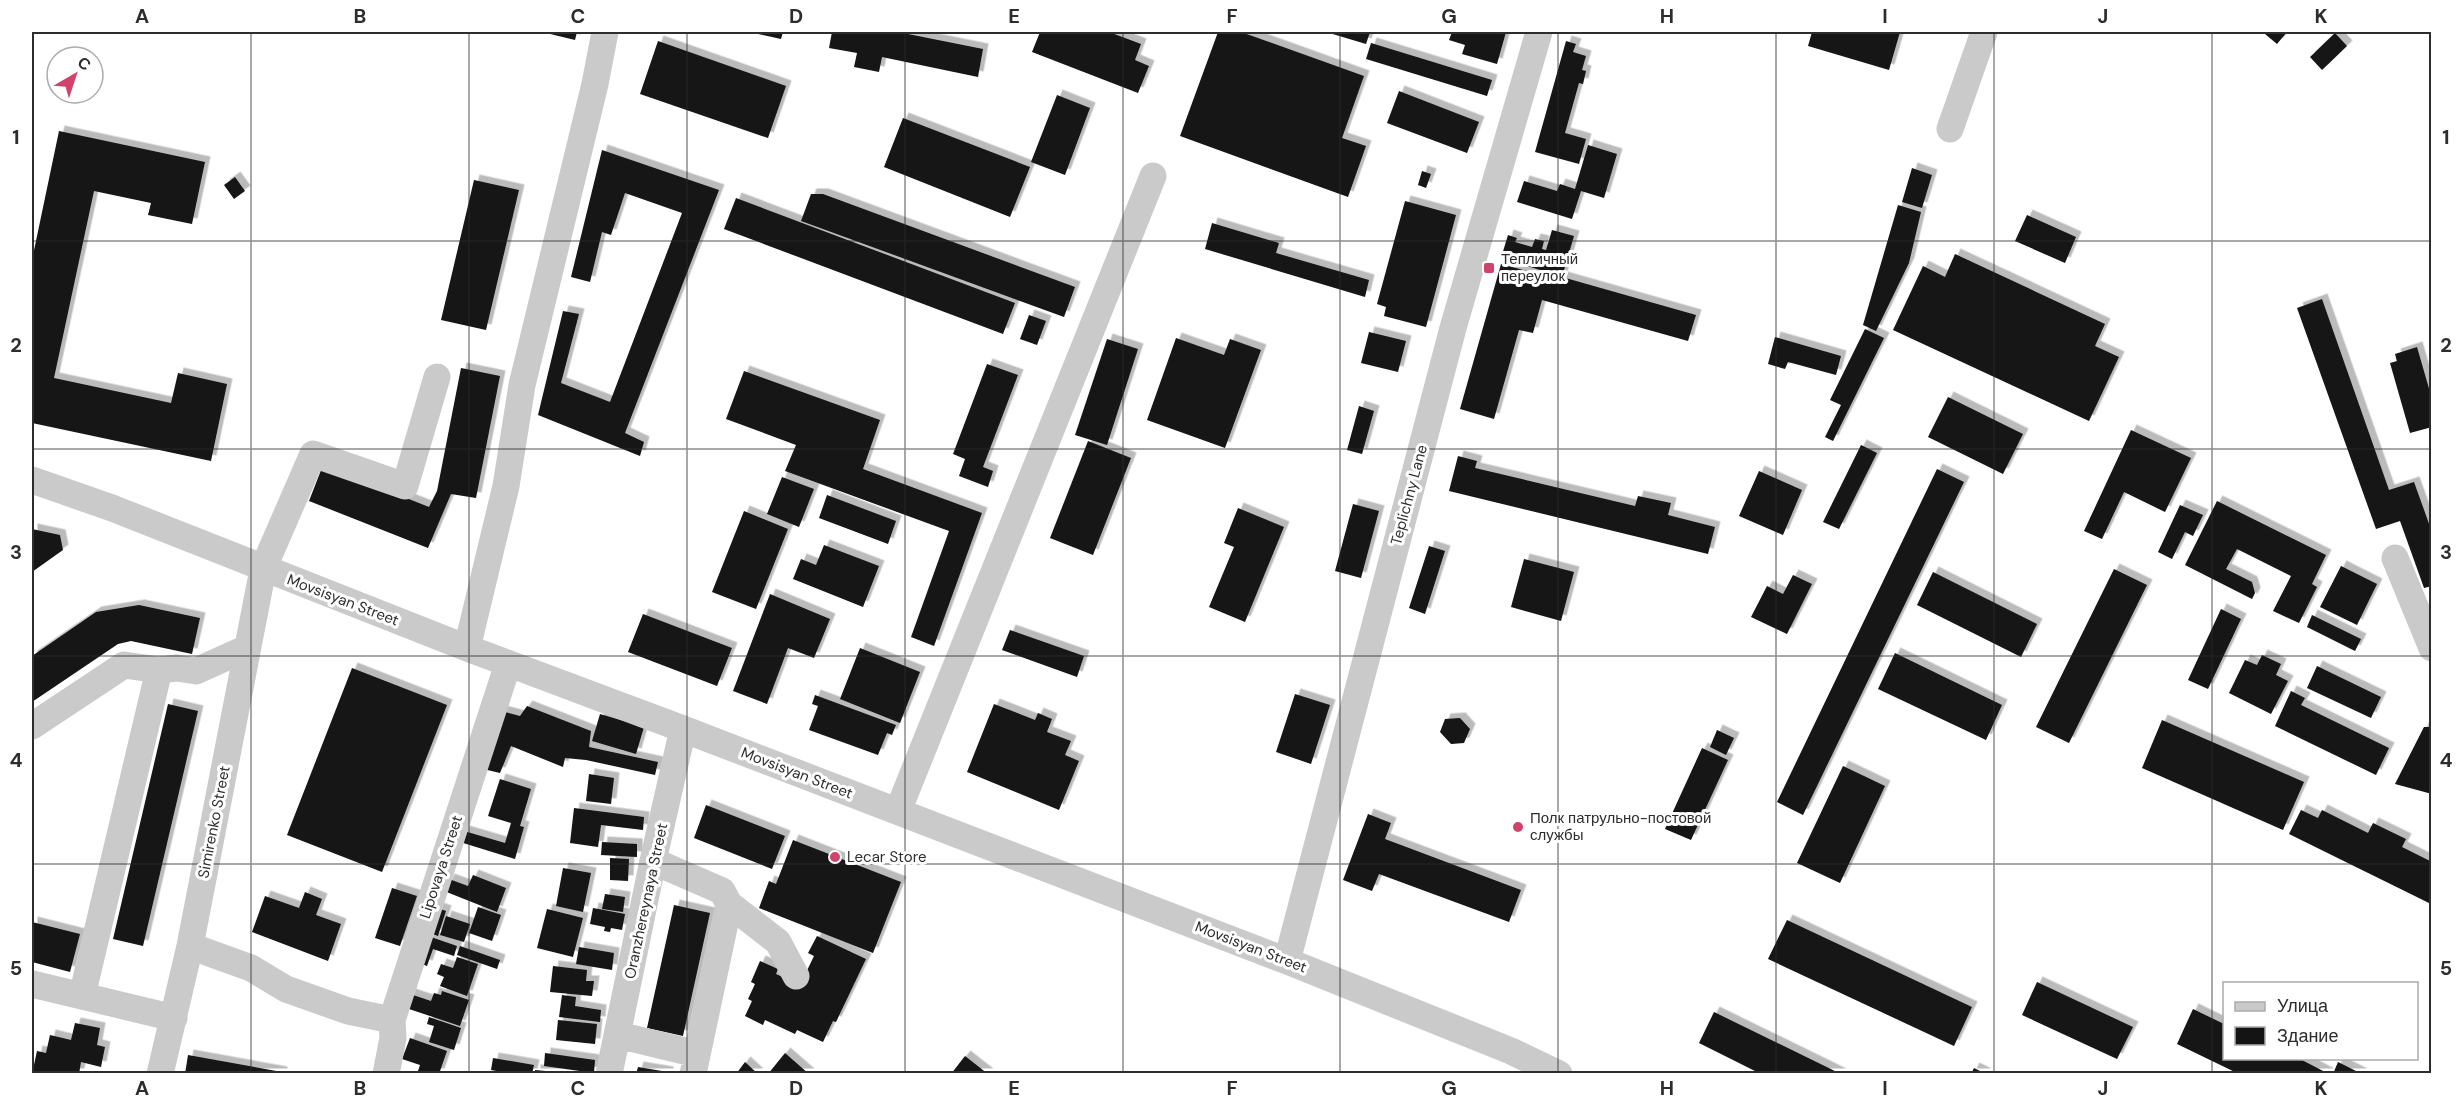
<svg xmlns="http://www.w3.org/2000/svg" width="2463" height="1105" font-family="'DM Sans',sans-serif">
	<defs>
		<filter id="shadow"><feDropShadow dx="5.5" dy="-5.5" stdDeviation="0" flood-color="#0004"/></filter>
	</defs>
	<rect width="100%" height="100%" fill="#fff"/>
	<path fill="#141414" filter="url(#shadow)" d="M 542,32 L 577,32 L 575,40 Z
		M 749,32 L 783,32 L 781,39 Z
		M 832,32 L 898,32 L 983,49 L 978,77 L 882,57 L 879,72 L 854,67 L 857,53 L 829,48 Z
		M 1040,32 L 1109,32 L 1141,44 L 1135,60 L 1149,66 L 1138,93 L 1032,52 Z
		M 1218,32 L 1241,32 L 1364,76 L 1342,138 L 1366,146 L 1348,197 L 1180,136 Z
		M 1326,32 L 1370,32 L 1366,44 Z
		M 1452,32 L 1506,32 L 1497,64 L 1462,54 L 1465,45 L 1449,40 Z
		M 1812,32 L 1900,32 L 1889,70 L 1808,46 Z
		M 2267,32 L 2287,32 L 2277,44 L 2265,34 Z
		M 2335,33 L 2347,46 L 2322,70 L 2310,57 Z
		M 658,41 L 786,86 L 768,138 L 640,94 Z
		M 1566,41 L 1576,44 L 1573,52 L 1586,56 L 1582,70 L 1586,71 L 1583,84 L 1579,83 L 1565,133 L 1586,139 L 1579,164 L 1535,152 Z
		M 1371,43 L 1492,80 L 1487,96 L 1366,59 Z
		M 1399,91 L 1479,122 L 1467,153 L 1387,123 Z
		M 1057,95 L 1090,108 L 1065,175 L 1031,162 Z
		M 903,118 L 1030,167 L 1010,217 L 884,167 Z
		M 59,131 L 205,162 L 192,224 L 148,215 L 151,203 L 94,191 L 54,378 L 171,403 L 178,373 L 227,384 L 211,461 L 32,423 L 32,260 Z
		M 1588,145 L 1617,154 L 1604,198 L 1581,191 L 1572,219 L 1517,202 L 1524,181 L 1557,191 L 1560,184 L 1575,189 Z
		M 602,150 L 719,190 L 625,433 L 644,442 L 640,456 L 538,415 L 563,311 L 579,314 L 561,383 L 610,402 L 682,213 L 625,193 L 611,235 L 602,232 L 590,282 L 571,277 Z
		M 1912,168 L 1932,175 L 1922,208 L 1902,202 Z
		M 1422,171 L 1431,174 L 1426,188 L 1418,185 Z
		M 235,177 L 245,191 L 234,199 L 224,185 Z
		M 474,180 L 519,190 L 486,330 L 441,320 Z
		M 811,194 L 823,194 L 1075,287 L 1064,317 L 801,221 Z
		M 736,198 L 1015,303 L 1003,334 L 724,229 Z
		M 1405,201 L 1456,215 L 1426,327 L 1384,316 L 1386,307 L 1377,304 Z
		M 1898,205 L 1921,212 L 1909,263 L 1876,331 L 1863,325 Z
		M 2027,215 L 2076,237 L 2065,263 L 2015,241 Z
		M 1212,223 L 1279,243 L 1276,253 L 1369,280 L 1365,297 L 1205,249 Z
		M 1552,230 L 1574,236 L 1562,277 L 1696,315 L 1688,341 L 1542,300 L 1533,333 L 1519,330 L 1494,419 L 1460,409 L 1501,264 L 1549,277 L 1550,273 L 1501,258 L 1508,235 L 1517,238 L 1515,242 L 1532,247 L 1535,239 L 1544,241 L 1542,249 L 1546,250 Z
		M 1955,254 L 2105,324 L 2095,346 L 2119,357 L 2089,421 L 1893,330 L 1923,266 L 1945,277 Z
		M 2322,299 L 2389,490 L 2414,482 L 2432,532 L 2432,586 L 2424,588 L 2400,521 L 2376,529 L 2297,308 Z
		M 1029,315 L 1046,321 L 1037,345 L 1020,339 Z
		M 1865,329 L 1884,338 L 1833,441 L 1825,437 L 1841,405 L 1830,400 Z
		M 1369,332 L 1406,341 L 1398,372 L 1361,363 Z
		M 1775,337 L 1841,356 L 1836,375 L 1788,362 L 1785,369 L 1768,364 Z
		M 1176,338 L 1224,355 L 1230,339 L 1261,350 L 1225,448 L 1147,420 Z
		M 1107,339 L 1138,349 L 1107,445 L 1075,435 Z
		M 2417,347 L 2432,399 L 2432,427 L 2410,433 L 2390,363 L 2397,361 L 2395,354 Z
		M 987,364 L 1018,375 L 983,467 L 993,471 L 988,487 L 959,476 L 965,459 L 953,454 Z
		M 461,368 L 500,376 L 476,498 L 451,494 L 428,548 L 309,501 L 323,465 L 429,507 L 437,491 Z
		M 744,371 L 880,420 L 863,469 L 982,513 L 934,646 L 911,637 L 949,531 L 785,471 L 796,445 L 726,419 Z
		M 1948,397 L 2023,434 L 2003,474 L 1928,437 Z
		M 1359,406 L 1374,411 L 1362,454 L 1347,450 Z
		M 2131,430 L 2191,458 L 2165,512 L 2124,492 L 2102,539 L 2084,531 Z
		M 1088,441 L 1131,458 L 1093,555 L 1050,538 Z
		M 1861,445 L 1877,453 L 1839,529 L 1823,522 Z
		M 1458,456 L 1477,461 L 1475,468 L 1635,506 L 1638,496 L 1671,503 L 1668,515 L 1715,527 L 1708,554 L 1449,491 Z
		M 1937,469 L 1964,482 L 1803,815 L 1777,802 Z
		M 1759,471 L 1802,490 L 1783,535 L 1739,516 Z
		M 782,477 L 814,489 L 799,527 L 767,514 Z
		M 827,495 L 896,521 L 888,544 L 819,518 Z
		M 2217,501 L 2326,555 L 2312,584 L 2317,587 L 2299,623 L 2273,611 L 2291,576 L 2237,549 L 2226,569 L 2252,582 L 2255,593 L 2252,599 L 2185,565 Z
		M 1353,504 L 1379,511 L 1361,578 L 1335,571 Z
		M 2180,505 L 2203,515 L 2193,536 L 2185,532 L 2172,559 L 2158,552 Z
		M 1238,508 L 1284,527 L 1245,622 L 1209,607 L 1234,547 L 1224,543 Z
		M 744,511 L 788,529 L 756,609 L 712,592 Z
		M 32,529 L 60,535 L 63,550 L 32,572 Z
		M 824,545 L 879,566 L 863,607 L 793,579 L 801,559 L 816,565 Z
		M 1429,546 L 1445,551 L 1425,614 L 1409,608 Z
		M 1524,559 L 1574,572 L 1561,621 L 1511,607 Z
		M 2341,566 L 2377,584 L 2357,625 L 2320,607 Z
		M 2114,569 L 2147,585 L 2069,743 L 2036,727 Z
		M 1933,572 L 2037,624 L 2021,657 L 1917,605 Z
		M 1793,575 L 1812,584 L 1787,634 L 1751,617 L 1767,586 L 1783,594 Z
		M 770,594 L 830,619 L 814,658 L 788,648 L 767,704 L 733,691 Z
		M 139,605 L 200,618 L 192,654 L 131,641 L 118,644 L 32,702 L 32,656 L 96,612 Z
		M 2221,609 L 2241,619 L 2208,689 L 2188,680 Z
		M 643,614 L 732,648 L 717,686 L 628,652 Z
		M 2312,615 L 2361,639 L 2355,651 L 2307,627 Z
		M 1010,630 L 1084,656 L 1077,677 L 1002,650 Z
		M 860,648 L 920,672 L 900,723 L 840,699 Z
		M 1895,653 L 2002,705 L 1986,740 L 1878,689 Z
		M 2262,655 L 2281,664 L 2276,675 L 2288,681 L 2271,714 L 2229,693 L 2245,660 L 2257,665 Z
		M 2317,666 L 2381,697 L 2371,718 L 2307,688 Z
		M 352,668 L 447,705 L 382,872 L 287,835 Z
		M 2291,691 L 2305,698 L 2301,705 L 2389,748 L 2376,775 L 2275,726 Z
		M 1295,694 L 1330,705 L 1311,764 L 1276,752 Z
		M 815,695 L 896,725 L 892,735 L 887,733 L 878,755 L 809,730 L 818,706 L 812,704 Z
		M 168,704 L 198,711 L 143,946 L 113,939 Z
		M 994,704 L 1035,720 L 1038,713 L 1052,719 L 1047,732 L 1071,741 L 1065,755 L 1079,761 L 1059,810 L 967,772 Z
		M 527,706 L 591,731 L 589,747 L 658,762 L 655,775 L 586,760 L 565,758 L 563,767 L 511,746 L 500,773 L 479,768 L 501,711 L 520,716 Z
		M 600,714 L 644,727 L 636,754 L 592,741 Z
		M 1460,718 L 1470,729 L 1464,743 L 1451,744 L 1440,732 L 1445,719 Z
		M 2162,720 L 2304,782 L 2283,830 L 2142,768 Z
		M 2424,727 L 2432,727 L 2432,794 L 2395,784 Z
		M 1717,730 L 1734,738 L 1726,755 L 1710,747 Z
		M 1702,748 L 1728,760 L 1691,840 L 1665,829 Z
		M 1843,766 L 1885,786 L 1840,883 L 1797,863 Z
		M 589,774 L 614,778 L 611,804 L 586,801 Z
		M 500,779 L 531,789 L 520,826 L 524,827 L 515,859 L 460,842 L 464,831 L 505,843 L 511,823 L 488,816 Z
		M 706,805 L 785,836 L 772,869 L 694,838 Z
		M 574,808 L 644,817 L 643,830 L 601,825 L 598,847 L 570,843 Z
		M 2301,810 L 2318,818 L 2322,810 L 2368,833 L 2373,823 L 2406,839 L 2402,847 L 2432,862 L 2431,904 L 2289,834 Z
		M 1368,814 L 1391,823 L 1385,839 L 1521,890 L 1509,922 L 1379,874 L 1372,891 L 1343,880 Z
		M 793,840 L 901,882 L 873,953 L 759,908 L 769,881 L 776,884 Z
		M 602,842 L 637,844 L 637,857 L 601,855 Z
		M 610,858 L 629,859 L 628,881 L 610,880 Z
		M 563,868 L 591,873 L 583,912 L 556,906 Z
		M 473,875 L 506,888 L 497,912 L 444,891 L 449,879 L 468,886 Z
		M 392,888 L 417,896 L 400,946 L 375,938 Z
		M 305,892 L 322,899 L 316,915 L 341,924 L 328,961 L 252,932 L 265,896 L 299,908 Z
		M 605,894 L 625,897 L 623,912 L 602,909 Z
		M 674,905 L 710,913 L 683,1036 L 647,1028 Z
		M 478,907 L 501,915 L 492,941 L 469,933 Z
		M 438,908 L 446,911 L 438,936 L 430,933 Z
		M 593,908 L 625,914 L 622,930 L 611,928 L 610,932 L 604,931 L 605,927 L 590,924 Z
		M 547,909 L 583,918 L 573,957 L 537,948 Z
		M 446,916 L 470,924 L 464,942 L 440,935 Z
		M 1787,920 L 1972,1007 L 1954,1046 L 1768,959 Z
		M 32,922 L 80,934 L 70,972 L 32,962 Z
		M 428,936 L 457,946 L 454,956 L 433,949 L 427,966 L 419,963 Z
		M 817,936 L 866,959 L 836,1022 L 833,1021 L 823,1042 L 797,1030 L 795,1034 L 765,1020 L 763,1025 L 745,1016 L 752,1001 L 748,999 L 755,984 L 751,982 L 760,961 L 778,969 L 776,974 L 800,985 L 814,956 L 808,953 Z
		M 460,946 L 500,960 L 497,969 L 457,955 Z
		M 579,947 L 614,953 L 612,970 L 576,964 Z
		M 457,957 L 478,964 L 467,996 L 440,986 L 444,977 L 437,974 L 441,964 L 453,968 Z
		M 553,966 L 587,970 L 586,981 L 594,981 L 592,996 L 550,992 Z
		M 2037,982 L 2133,1027 L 2117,1059 L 2022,1015 Z
		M 442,991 L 469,1000 L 460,1026 L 406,1008 L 410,994 L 431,1001 L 434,993 L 441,995 Z
		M 562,995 L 576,997 L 575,1006 L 601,1010 L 600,1022 L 559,1017 Z
		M 2193,1009 L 2224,1024 L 2224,1058 L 2298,1058 L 2329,1074 L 2239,1074 L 2177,1044 Z
		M 1714,1012 L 1841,1074 L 1761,1074 L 1699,1043 Z
		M 429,1017 L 461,1028 L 454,1050 L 429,1042 L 434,1026 L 427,1024 Z
		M 558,1020 L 597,1024 L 595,1044 L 556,1040 Z
		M 75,1023 L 100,1028 L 97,1045 L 105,1047 L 101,1067 L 81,1062 L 79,1074 L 32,1074 L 37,1051 L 46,1053 L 50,1035 L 71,1040 Z
		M 410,1038 L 447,1051 L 439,1074 L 417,1074 L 420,1065 L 402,1059 Z
		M 545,1053 L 595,1060 L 594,1073 L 544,1066 Z
		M 785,1053 L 809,1074 L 768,1074 Z
		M 188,1055 L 282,1072 L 282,1074 L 185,1074 Z
		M 965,1056 L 988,1074 L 951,1074 Z
		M 493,1058 L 534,1065 L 532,1074 L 512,1074 L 491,1070 Z
		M 745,1062 L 758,1074 L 736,1074 Z
		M 2338,1062 L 2362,1074 L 2333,1074 Z
		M 638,1067 L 668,1072 L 668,1074 L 636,1074 Z
		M 1974,1068 L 1986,1074 L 1971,1074 Z
		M 535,1070 L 556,1072 L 556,1074 L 535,1074 Z"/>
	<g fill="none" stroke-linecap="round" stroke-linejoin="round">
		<path stroke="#cacaca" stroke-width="27" d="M 1950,129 L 1984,32
			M 32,480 L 112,508 L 467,648 L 683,729 L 1287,961 L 1511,1051 L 1559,1074
			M 2395,558 L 2432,648
			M 467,648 L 506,486 L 522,385 L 595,84 L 605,32
			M 32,726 L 124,665 L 159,670
			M 898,811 L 1153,176
			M 653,861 L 722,891 L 729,904 L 693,1074
			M 729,904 L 778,942 L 796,976
			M 190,946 L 251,968 L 286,989 L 348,1011 L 392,1020
			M 1287,961 L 1453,328 L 1539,32
			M 32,984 L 174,1018
			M 82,996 L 159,670 L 177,668 L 196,671 L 247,648
			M 618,1035 L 697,1054
			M 160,1074 L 190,946 L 263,569 L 313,454 L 405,486 L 437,377
			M 386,1074 L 393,1038 L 392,1020 L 508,664
			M 609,1074 L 653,861 L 683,729"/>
	</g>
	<path fill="none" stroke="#2d2d2d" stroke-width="1.5" stroke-opacity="0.55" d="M 251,32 L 251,1074M 469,32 L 469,1074M 687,32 L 687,1074M 905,32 L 905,1074M 1123,32 L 1123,1074M 1340,32 L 1340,1074M 1558,32 L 1558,1074M 1776,32 L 1776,1074M 1994,32 L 1994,1074M 2212,32 L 2212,1074M 32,241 L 2432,241M 32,449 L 2432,449M 32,656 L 2432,656M 32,864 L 2432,864"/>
	<g fill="#d1436b" stroke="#fff" stroke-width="2">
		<rect x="1483" y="262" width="12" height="12" rx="3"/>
		<circle cx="1518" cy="827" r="6"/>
		<circle cx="835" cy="857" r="6"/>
	</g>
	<g text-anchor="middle" stroke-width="6" stroke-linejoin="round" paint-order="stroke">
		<g font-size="15" fill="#2d2d2d" stroke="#fff" text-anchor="start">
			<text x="1501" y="264">Тепличный<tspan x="1501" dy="17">переулок</tspan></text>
			<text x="1530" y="823">Полк патрульно-постовой<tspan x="1530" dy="17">службы</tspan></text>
			<text x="847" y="862">Lecar Store</text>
		</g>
		<g font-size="15" fill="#2d2d2d" stroke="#fff">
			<text transform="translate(1409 495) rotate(-75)" y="5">Teplichny Lane</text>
			<text transform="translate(343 600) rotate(21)" y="5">Movsisyan Street</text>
			<text transform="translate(797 773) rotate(21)" y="5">Movsisyan Street</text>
			<text transform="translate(214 822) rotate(-79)" y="5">Simirenko Street</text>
			<text transform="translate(441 867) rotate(-72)" y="5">Lipovaya Street</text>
			<text transform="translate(646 901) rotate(-78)" y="5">Oranzhereynaya Street</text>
			<text transform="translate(1251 947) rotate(21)" y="5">Movsisyan Street</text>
		</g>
	</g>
	<rect width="2463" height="1105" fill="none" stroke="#ffffff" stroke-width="66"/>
	<rect x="2223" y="982" width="195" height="78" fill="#ffffff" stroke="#ababab" stroke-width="1.5"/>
	<rect x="2235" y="1002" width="30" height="9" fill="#cacaca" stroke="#ababab" stroke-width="1.5"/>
	<text x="2277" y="1012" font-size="18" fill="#2d2d2d">Улица</text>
	<rect x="2235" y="1027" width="30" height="18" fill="#141414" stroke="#ababab" stroke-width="1.5"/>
	<text x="2277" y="1042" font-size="18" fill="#2d2d2d">Здание</text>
	<g transform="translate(75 75) rotate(39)"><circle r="28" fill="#ffffff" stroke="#ababab" stroke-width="1.5"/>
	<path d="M0-4.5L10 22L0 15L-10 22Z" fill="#d1436b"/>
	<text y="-9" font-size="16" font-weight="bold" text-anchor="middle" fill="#2d2d2d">С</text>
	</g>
	<rect x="33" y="33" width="2397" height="1039" fill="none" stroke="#2d2d2d" stroke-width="2"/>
	<g font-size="20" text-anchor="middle" font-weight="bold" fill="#2d2d2d">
		<text x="142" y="23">A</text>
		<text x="360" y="23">B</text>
		<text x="578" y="23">C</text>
		<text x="796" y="23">D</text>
		<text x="1014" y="23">E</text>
		<text x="1232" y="23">F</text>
		<text x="1449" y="23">G</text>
		<text x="1667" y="23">H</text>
		<text x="1885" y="23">I</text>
		<text x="2103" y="23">J</text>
		<text x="2321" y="23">K</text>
		<text x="16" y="144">1</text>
		<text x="2446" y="144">1</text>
		<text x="16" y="352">2</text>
		<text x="2446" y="352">2</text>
		<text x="16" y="559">3</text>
		<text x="2446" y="559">3</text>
		<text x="16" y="767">4</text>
		<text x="2446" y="767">4</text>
		<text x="16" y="975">5</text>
		<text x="2446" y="975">5</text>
		<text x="142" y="1095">A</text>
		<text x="360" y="1095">B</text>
		<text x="578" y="1095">C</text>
		<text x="796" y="1095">D</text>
		<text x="1014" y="1095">E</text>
		<text x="1232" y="1095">F</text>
		<text x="1449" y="1095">G</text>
		<text x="1667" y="1095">H</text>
		<text x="1885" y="1095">I</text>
		<text x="2103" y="1095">J</text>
		<text x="2321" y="1095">K</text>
	</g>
</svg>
